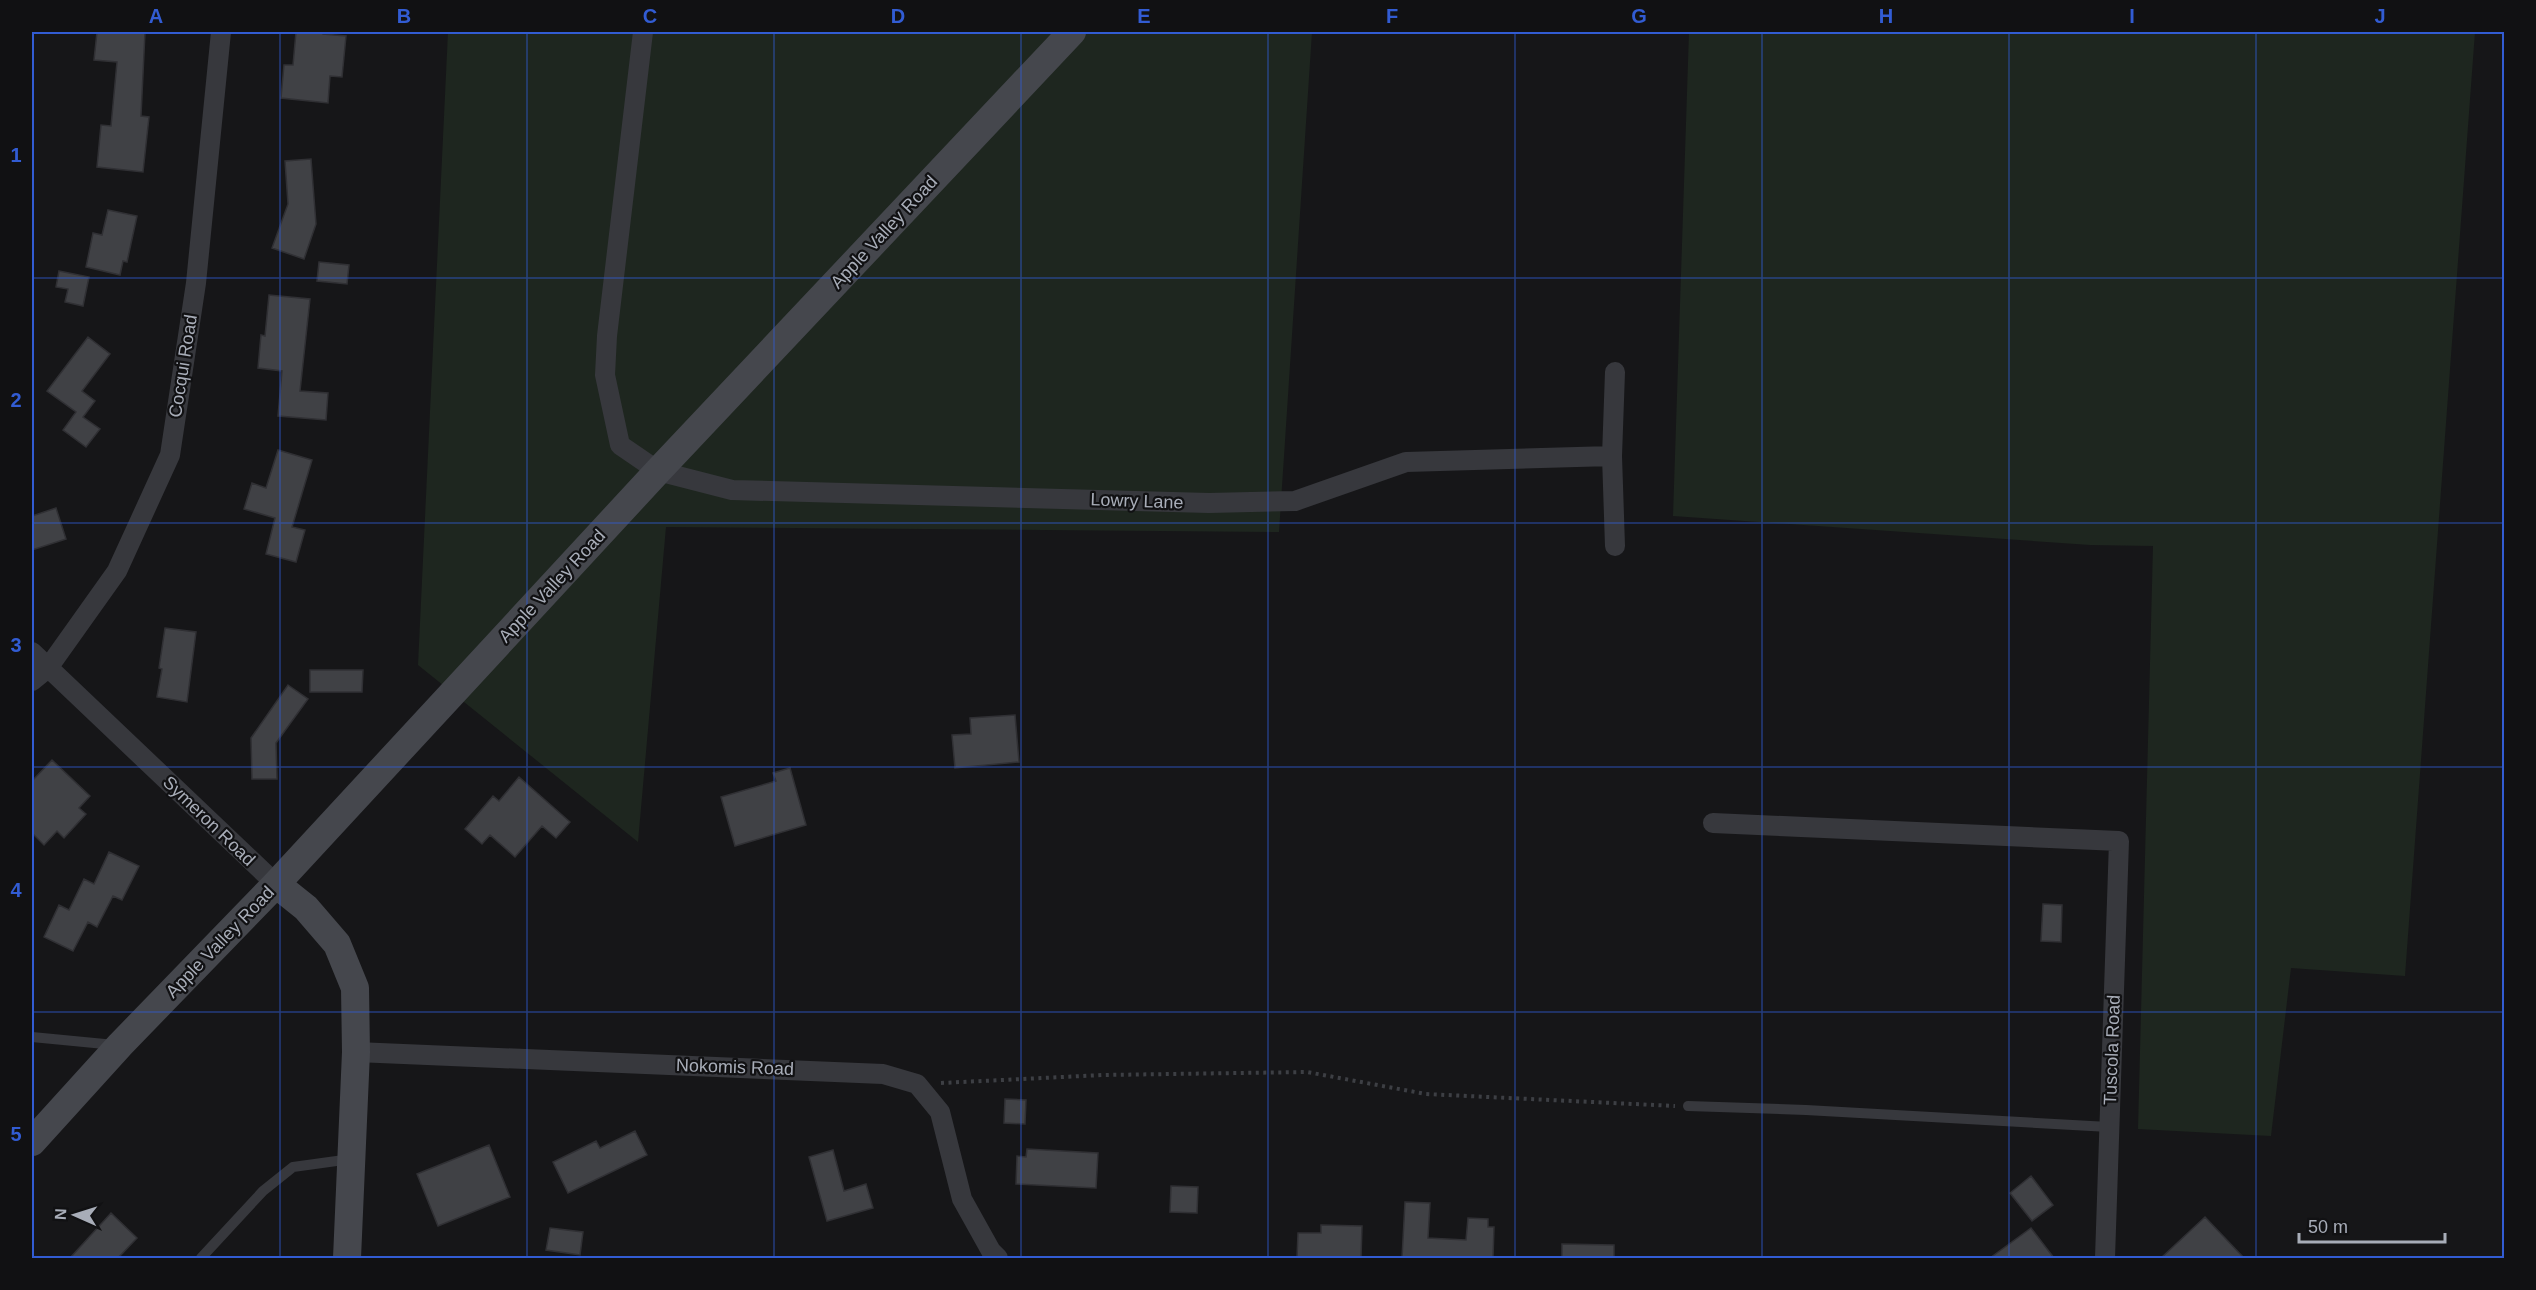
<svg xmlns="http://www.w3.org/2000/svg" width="2536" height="1290" font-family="Arial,sans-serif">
	<rect width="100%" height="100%" fill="#161618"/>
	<path fill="#1e261f" d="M 448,32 L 1312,32 L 1279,532 L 666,527 L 638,842 L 418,665 Z
		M 1689,32 L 2475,32 L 2405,976 L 2291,968 L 2271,1136 L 2138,1129 L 2153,546 L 2090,545 L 1673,516 Z"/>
	<path fill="#404145" stroke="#303034" stroke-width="1.5" d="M 97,32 L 145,32 L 141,116 L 149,117 L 143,172 L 97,167 L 101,125 L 111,126 L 117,62 L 94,60 Z
		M 296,32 L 323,32 L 323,34 L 346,36 L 342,77 L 330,76 L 328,103 L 281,98 L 284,65 L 293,65 Z
		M 311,159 L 316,224 L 304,259 L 272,248 L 288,204 L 285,161 Z
		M 108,210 L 137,216 L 127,262 L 123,261 L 120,275 L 86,267 L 93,233 L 102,235 Z
		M 319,262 L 349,265 L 347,284 L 317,281 Z
		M 59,271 L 89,277 L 83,306 L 65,302 L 68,289 L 56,287 Z
		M 269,295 L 310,299 L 300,391 L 328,393 L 326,420 L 278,416 L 282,371 L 258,368 L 261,335 L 265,336 Z
		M 88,337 L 110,354 L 82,391 L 95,401 L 83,417 L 100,429 L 86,447 L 63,430 L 76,412 L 47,391 Z
		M 278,450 L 312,460 L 292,527 L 305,530 L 296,562 L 266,554 L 275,518 L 244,509 L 252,483 L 266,488 Z
		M 56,508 L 66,539 L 32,550 L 32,516 Z
		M 165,628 L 196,632 L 187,702 L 157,697 L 162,669 L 159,668 Z
		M 310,670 L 363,670 L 362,692 L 310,692 Z
		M 288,685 L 308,699 L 276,743 L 277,779 L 252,779 L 251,738 Z
		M 1015,715 L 1019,762 L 955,768 L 952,735 L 971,734 L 970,718 Z
		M 52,760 L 90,796 L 79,808 L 86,814 L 64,838 L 57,831 L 44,845 L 32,833 L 32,781 Z
		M 790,768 L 806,825 L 735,846 L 721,797 L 776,781 L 773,773 Z
		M 519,777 L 570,822 L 556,838 L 542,826 L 515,857 L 490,835 L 482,844 L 465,829 L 493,796 L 499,801 Z
		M 109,852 L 139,866 L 122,900 L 113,896 L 97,927 L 88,922 L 73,951 L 44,937 L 59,905 L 69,910 L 84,879 L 94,884 Z
		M 2043,904 L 2062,905 L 2061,942 L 2041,941 Z
		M 1005,1099 L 1026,1100 L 1025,1124 L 1004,1123 Z
		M 635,1131 L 647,1155 L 568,1193 L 553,1162 L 596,1141 L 600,1148 Z
		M 489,1145 L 510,1197 L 438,1226 L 417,1174 Z
		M 1027,1149 L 1098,1153 L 1096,1188 L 1016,1184 L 1017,1156 L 1026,1157 Z
		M 833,1150 L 844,1191 L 866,1184 L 873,1208 L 827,1221 L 809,1157 Z
		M 2031,1176 L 2053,1205 L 2032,1221 L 2010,1193 Z
		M 1171,1186 L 1198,1187 L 1197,1213 L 1170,1212 Z
		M 1405,1202 L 1430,1203 L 1428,1238 L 1466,1240 L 1468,1218 L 1488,1219 L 1488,1227 L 1494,1227 L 1493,1258 L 1402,1258 Z
		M 111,1213 L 137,1238 L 118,1258 L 70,1258 Z
		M 2205,1217 L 2244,1258 L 2161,1258 Z
		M 1321,1225 L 1362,1226 L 1361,1258 L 1297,1258 L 1298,1233 L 1321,1233 Z
		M 550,1228 L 583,1232 L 580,1255 L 546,1250 Z
		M 2031,1228 L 2054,1258 L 1990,1258 Z
		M 1562,1244 L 1614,1245 L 1614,1258 L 1562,1258 Z"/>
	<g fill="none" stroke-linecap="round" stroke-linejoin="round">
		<path stroke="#3d3f44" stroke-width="4" stroke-dasharray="3 4.5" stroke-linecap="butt" d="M 941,1083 L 1103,1075 L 1307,1072 L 1426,1094 L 1675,1106"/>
		<path stroke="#37383d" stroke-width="10" d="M 32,1037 L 115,1045
			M 1688,1106 L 1806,1110 L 2109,1127
			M 201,1258 L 263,1191 L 293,1167 L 351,1159"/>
		<path stroke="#37383d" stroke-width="20" d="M 643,32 L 607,336 L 605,375 L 620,445 L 658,471 L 732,490 L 1209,503 L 1295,501 L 1406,462 L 1612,456
			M 1615,372 L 1612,456 L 1615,546
			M 32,652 L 276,884
			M 32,681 L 48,668 L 117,571 L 170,455 L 196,283 L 221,32
			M 1713,823 L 2119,841 L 2105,1258
			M 356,1052 L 883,1074 L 917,1084 L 940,1112 L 962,1199 L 991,1251 L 998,1258"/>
		<path stroke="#45474d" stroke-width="28" d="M 276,884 L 306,908 L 337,944 L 355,988 L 356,1052 L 347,1258
			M 32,1142 L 120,1045 L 276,884 L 658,471 L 1072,32"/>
	</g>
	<path fill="none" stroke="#325cd3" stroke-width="1.5" stroke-opacity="0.55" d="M 280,32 L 280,1258M 527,32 L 527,1258M 774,32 L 774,1258M 1021,32 L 1021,1258M 1268,32 L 1268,1258M 1515,32 L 1515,1258M 1762,32 L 1762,1258M 2009,32 L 2009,1258M 2256,32 L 2256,1258M 32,278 L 2504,278M 32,523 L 2504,523M 32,767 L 2504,767M 32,1012 L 2504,1012"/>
	<g text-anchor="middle" stroke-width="4.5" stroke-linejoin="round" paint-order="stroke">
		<g font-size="18" fill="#a8adb8" stroke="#111113">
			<text transform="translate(884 232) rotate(-47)" y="6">Apple Valley Road</text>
			<text transform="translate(183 366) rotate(-81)" y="6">Cocqui Road</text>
			<text transform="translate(1137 501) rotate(2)" y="6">Lowry Lane</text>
			<text transform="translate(552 586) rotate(-47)" y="6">Apple Valley Road</text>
			<text transform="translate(209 821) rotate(44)" y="6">Symeron Road</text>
			<text transform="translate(220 942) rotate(-46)" y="6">Apple Valley Road</text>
			<text transform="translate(2112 1050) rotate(-88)" y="6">Tuscola Road</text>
			<text transform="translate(735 1067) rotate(2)" y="6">Nokomis Road</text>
		</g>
	</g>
	<rect width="2536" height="1290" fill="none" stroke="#111113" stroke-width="66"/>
	<g transform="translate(75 1215) rotate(273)" stroke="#111113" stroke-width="4.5" paint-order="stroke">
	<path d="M0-4.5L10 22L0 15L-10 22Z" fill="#a8adb8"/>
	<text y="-9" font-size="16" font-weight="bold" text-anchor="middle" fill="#a8adb8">N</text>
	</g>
	<path d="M2299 1233v9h146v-9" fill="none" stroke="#a8adb8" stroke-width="3"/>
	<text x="2308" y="1233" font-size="18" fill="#a8adb8" stroke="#111113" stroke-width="4.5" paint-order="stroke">50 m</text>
	<rect x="33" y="33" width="2470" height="1224" fill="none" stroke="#325cd3" stroke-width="2"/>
	<g font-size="20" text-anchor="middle" font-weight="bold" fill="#325cd3">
		<text x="156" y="23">A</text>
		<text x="404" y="23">B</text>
		<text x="650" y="23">C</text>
		<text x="898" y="23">D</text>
		<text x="1144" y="23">E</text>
		<text x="1392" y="23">F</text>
		<text x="1639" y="23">G</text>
		<text x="1886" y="23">H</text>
		<text x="2132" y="23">I</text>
		<text x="2380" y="23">J</text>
		<text x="16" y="162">1</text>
		<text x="16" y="407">2</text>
		<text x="16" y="652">3</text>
		<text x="16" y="897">4</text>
		<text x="16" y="1141">5</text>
	</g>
</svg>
